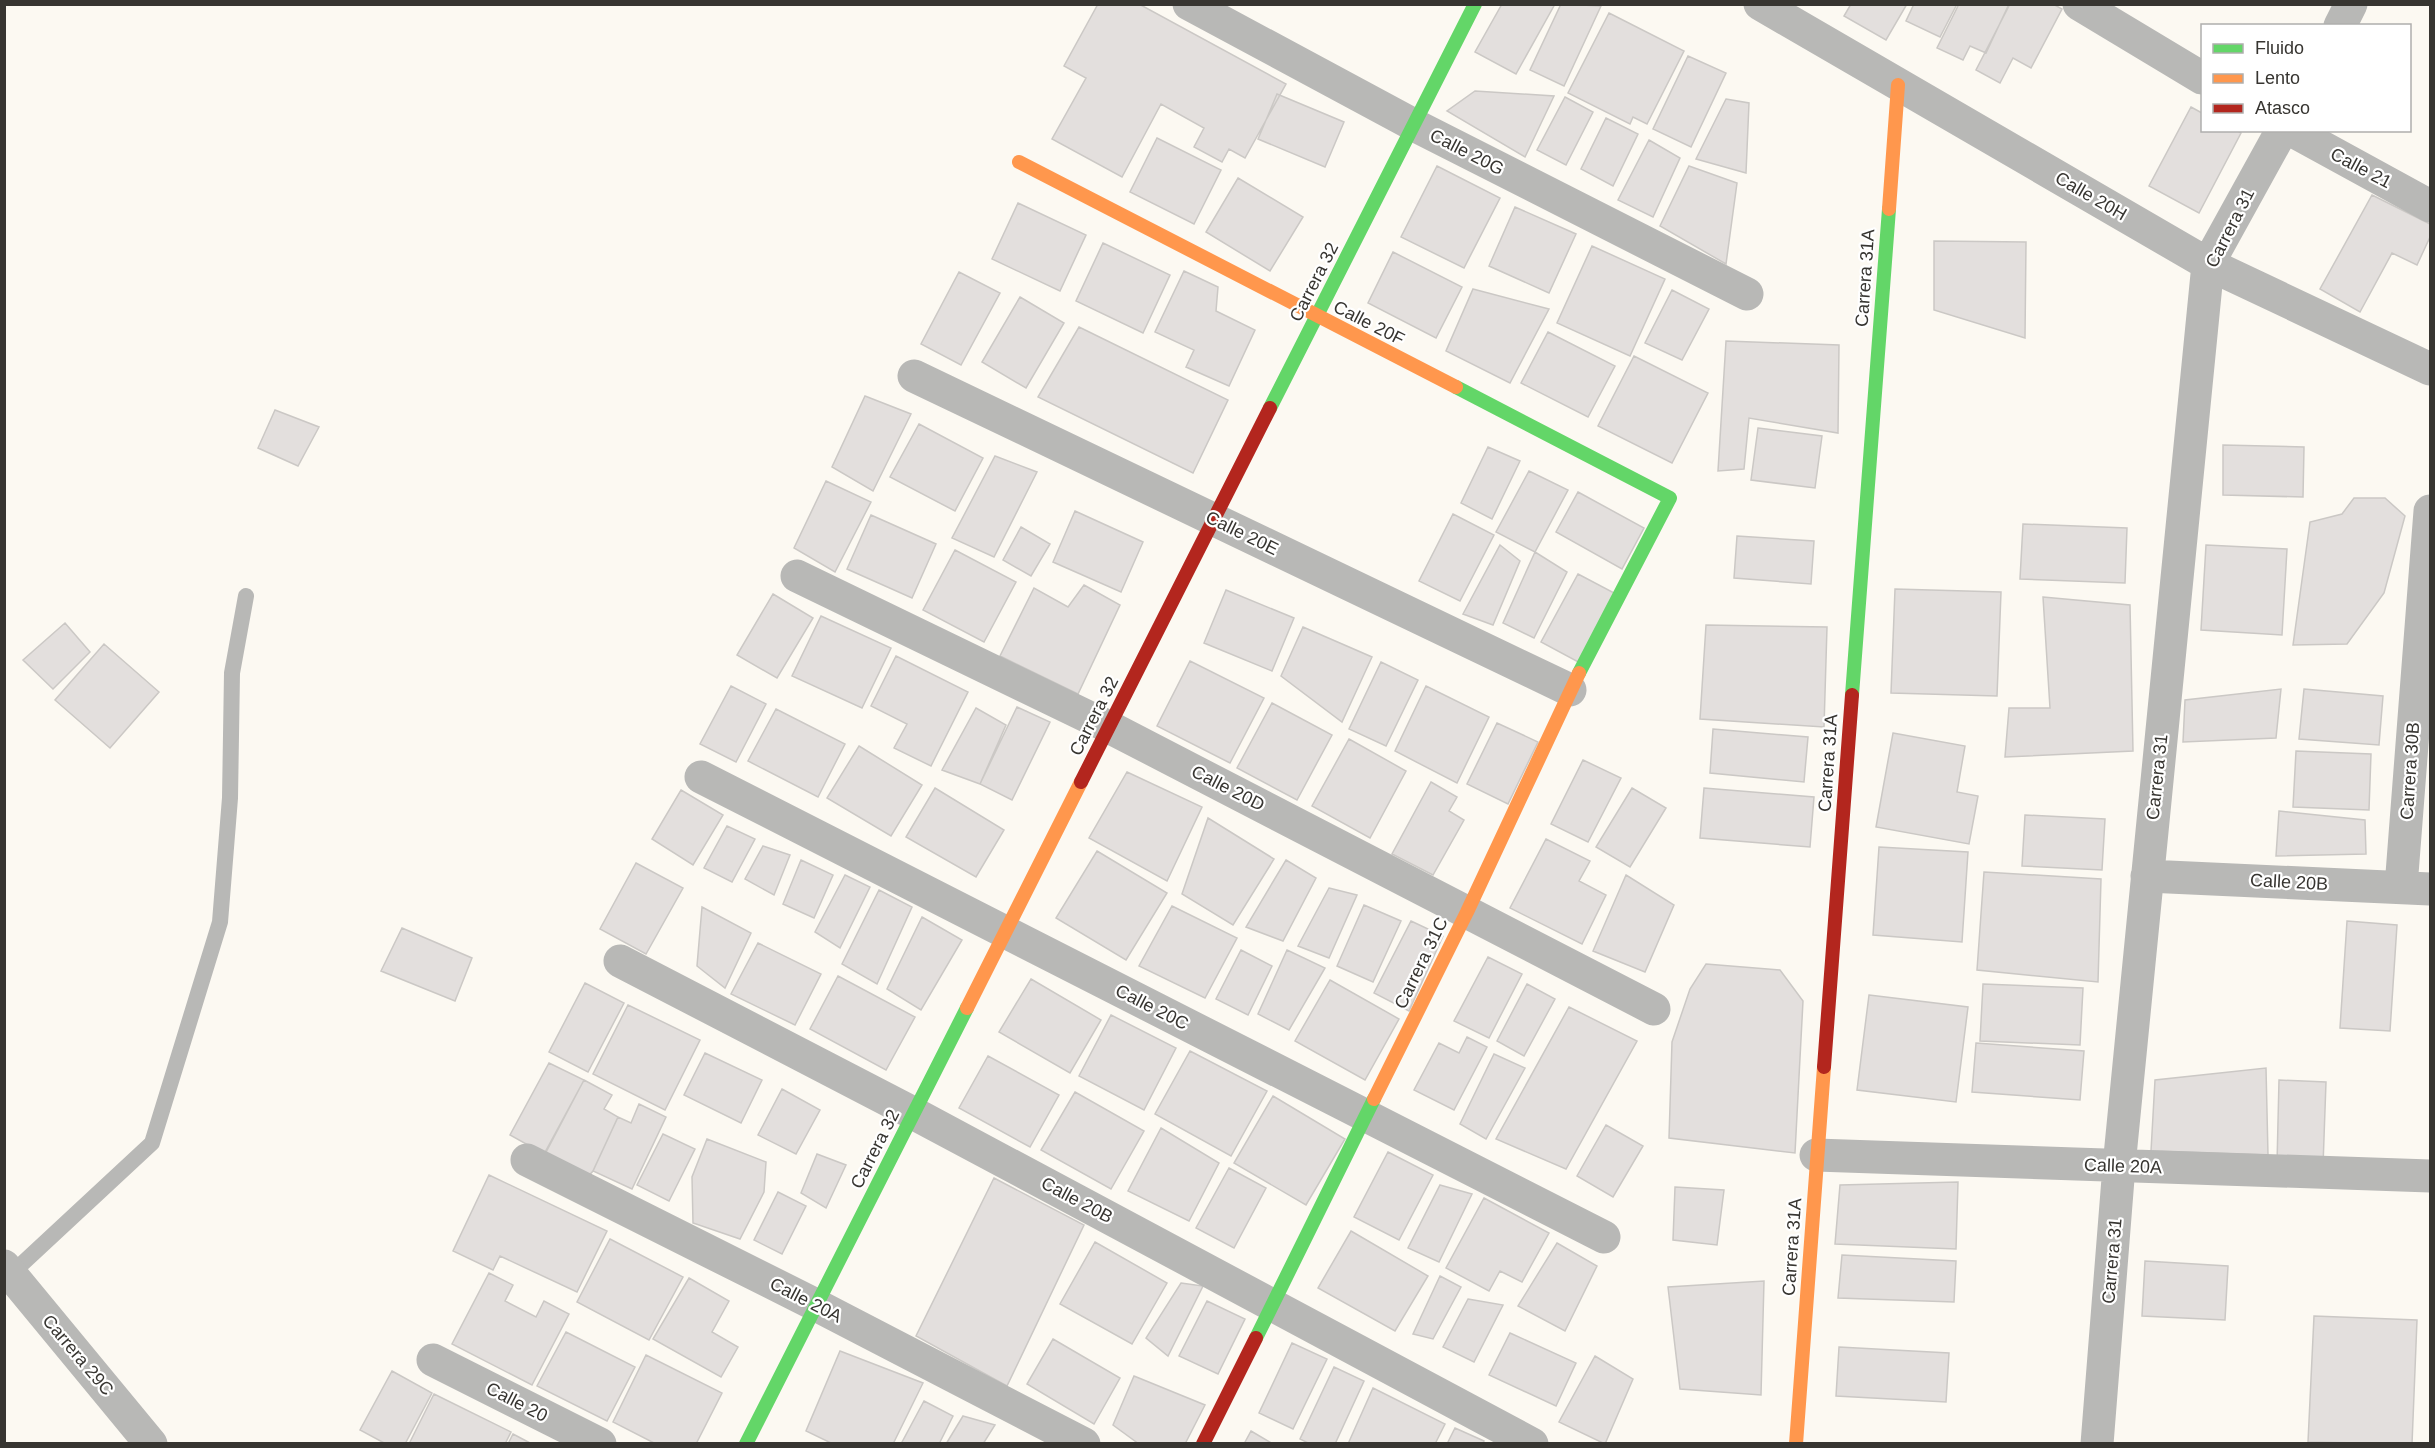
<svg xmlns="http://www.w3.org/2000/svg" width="2435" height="1448" font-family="Helvetica,sans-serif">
	<rect width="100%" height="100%" fill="#fcf9f2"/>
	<path fill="#e3dfdd" stroke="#cbc8c5" stroke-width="1.5" d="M 1098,4 L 1139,4 L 1286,84 L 1245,158 L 1229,149 L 1222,162 L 1194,147 L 1204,128 L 1161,104 L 1122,177 L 1052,139 L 1086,78 L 1064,66 Z
		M 1502,4 L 1555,4 L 1516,74 L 1475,52 Z
		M 1561,4 L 1601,6 L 1564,86 L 1530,70 Z
		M 1851,4 L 1907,4 L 1886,40 L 1844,16 Z
		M 1914,4 L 1957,4 L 1940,37 L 1906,21 Z
		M 1959,4 L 2009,4 L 1986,53 L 1970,46 L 1963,60 L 1937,48 Z
		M 2010,4 L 2053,4 L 2062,9 L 2031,68 L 2013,58 L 2000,83 L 1976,70 Z
		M 1609,13 L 1684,51 L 1647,124 L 1633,117 L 1630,124 L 1568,93 Z
		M 1688,56 L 1726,73 L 1691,147 L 1653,129 Z
		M 1475,91 L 1554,96 L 1525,157 L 1447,111 Z
		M 1277,94 L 1344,122 L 1325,167 L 1258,139 Z
		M 1565,97 L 1593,112 L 1566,165 L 1537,150 Z
		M 1726,99 L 1749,103 L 1746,173 L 1696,159 Z
		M 2191,107 L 2202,113 L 2202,130 L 2236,130 L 2241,133 L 2199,213 L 2149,186 Z
		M 1606,118 L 1638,134 L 1613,186 L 1581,169 Z
		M 1157,138 L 1221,170 L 1194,224 L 1130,192 Z
		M 1649,140 L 1680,158 L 1653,217 L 1618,200 Z
		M 1437,166 L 1500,198 L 1464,268 L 1401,237 Z
		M 1689,166 L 1737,183 L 1726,264 L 1660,226 Z
		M 1238,178 L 1303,217 L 1270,271 L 1206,232 Z
		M 2372,195 L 2430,224 L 2430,237 L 2417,265 L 2392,253 L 2360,312 L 2320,289 Z
		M 1018,203 L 1086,235 L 1060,291 L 992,259 Z
		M 1515,207 L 1576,234 L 1549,293 L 1489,266 Z
		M 1934,241 L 2026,242 L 2025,338 L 1934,310 Z
		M 1103,243 L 1170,275 L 1143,333 L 1076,301 Z
		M 1592,246 L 1665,279 L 1630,356 L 1557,323 Z
		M 1393,252 L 1462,287 L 1436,338 L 1368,303 Z
		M 1184,271 L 1218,287 L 1216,311 L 1255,330 L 1229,386 L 1186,367 L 1194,350 L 1155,332 Z
		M 959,272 L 1000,293 L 961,365 L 921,344 Z
		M 1473,289 L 1549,309 L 1510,383 L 1446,351 Z
		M 1672,290 L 1709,309 L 1682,360 L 1645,343 Z
		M 1020,297 L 1064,323 L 1026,388 L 982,362 Z
		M 1079,327 L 1228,400 L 1193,473 L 1038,397 Z
		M 1548,332 L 1615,366 L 1588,417 L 1521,383 Z
		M 1726,341 L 1839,345 L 1838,433 L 1749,418 L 1744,469 L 1718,471 Z
		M 1634,356 L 1708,393 L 1672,463 L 1598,426 Z
		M 865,396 L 911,414 L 873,491 L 832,467 Z
		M 275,410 L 319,427 L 298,466 L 258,448 Z
		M 919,424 L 983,458 L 955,511 L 890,477 Z
		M 1758,428 L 1822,436 L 1815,488 L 1751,480 Z
		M 2223,445 L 2304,447 L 2303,497 L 2223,495 Z
		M 1488,447 L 1520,461 L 1492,519 L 1461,503 Z
		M 995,456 L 1037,472 L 994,557 L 952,538 Z
		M 1529,471 L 1568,490 L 1535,552 L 1496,532 Z
		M 826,481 L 871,502 L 835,572 L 794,548 Z
		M 1578,492 L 1644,528 L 1622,569 L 1556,532 Z
		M 2354,498 L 2385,498 L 2405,516 L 2384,593 L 2347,644 L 2293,645 L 2310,522 L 2342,514 Z
		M 1075,511 L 1143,542 L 1121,592 L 1053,562 Z
		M 1453,514 L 1494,535 L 1460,601 L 1419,581 Z
		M 871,515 L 936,544 L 912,598 L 847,569 Z
		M 2023,524 L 2127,528 L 2125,583 L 2020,579 Z
		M 1021,527 L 1050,544 L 1031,576 L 1003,560 Z
		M 1737,536 L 1814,541 L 1811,584 L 1734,578 Z
		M 1500,545 L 1520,561 L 1493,625 L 1463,614 Z
		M 2206,545 L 2287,549 L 2282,635 L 2201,630 Z
		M 955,550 L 1016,582 L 984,642 L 923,610 Z
		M 1535,552 L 1567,572 L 1534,638 L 1503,623 Z
		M 1578,574 L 1618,595 L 1582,664 L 1541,642 Z
		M 1084,585 L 1120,605 L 1078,694 L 1000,656 L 1034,588 L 1068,607 Z
		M 1895,589 L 2001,592 L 1997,696 L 1891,693 Z
		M 1226,590 L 1294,618 L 1272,671 L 1204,643 Z
		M 773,594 L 813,618 L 777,678 L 737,655 Z
		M 2043,597 L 2130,605 L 2133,751 L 2005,757 L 2009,708 L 2050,708 Z
		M 821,616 L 891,648 L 862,708 L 792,676 Z
		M 65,623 L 90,652 L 53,689 L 23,660 Z
		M 1706,625 L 1827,627 L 1824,727 L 1700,719 Z
		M 1303,627 L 1372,657 L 1342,722 L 1281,676 Z
		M 104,644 L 159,692 L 110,748 L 55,700 Z
		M 896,656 L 968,692 L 931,766 L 894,748 L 907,724 L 871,706 Z
		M 1190,661 L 1264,698 L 1230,763 L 1157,726 Z
		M 1381,662 L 1418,680 L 1386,746 L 1349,729 Z
		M 731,686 L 766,704 L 736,762 L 700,744 Z
		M 1426,686 L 1489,717 L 1457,783 L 1395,751 Z
		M 2281,689 L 2276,738 L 2183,742 L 2185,700 Z
		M 2304,689 L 2383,696 L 2379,745 L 2299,739 Z
		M 1272,703 L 1332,735 L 1297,800 L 1237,768 Z
		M 1017,707 L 1050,722 L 1012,800 L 980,784 Z
		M 976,708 L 1006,725 L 980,784 L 942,770 Z
		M 776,709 L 845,744 L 818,797 L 748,761 Z
		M 1497,723 L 1538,742 L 1508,804 L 1467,784 Z
		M 1713,729 L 1808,737 L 1804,782 L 1710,773 Z
		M 1893,733 L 1965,746 L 1957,792 L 1978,796 L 1969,844 L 1876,827 Z
		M 1349,739 L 1406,771 L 1370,838 L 1312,806 Z
		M 859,746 L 922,785 L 891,836 L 827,798 Z
		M 2296,751 L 2371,754 L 2369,810 L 2293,807 Z
		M 1583,760 L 1621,778 L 1588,842 L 1551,824 Z
		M 1127,772 L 1202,807 L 1167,881 L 1089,838 Z
		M 1431,782 L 1457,797 L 1449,811 L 1464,820 L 1433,875 L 1392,854 Z
		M 935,788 L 1004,830 L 976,877 L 906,837 Z
		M 1632,788 L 1666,808 L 1630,867 L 1596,847 Z
		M 1704,788 L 1814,797 L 1810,847 L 1700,838 Z
		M 681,790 L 723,815 L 693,865 L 652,839 Z
		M 2279,811 L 2365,820 L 2366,854 L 2276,856 Z
		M 2025,815 L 2105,819 L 2102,870 L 2022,866 Z
		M 1208,818 L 1274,859 L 1233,925 L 1182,894 Z
		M 727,826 L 755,839 L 732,882 L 704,868 Z
		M 1546,839 L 1590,861 L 1579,881 L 1606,895 L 1582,944 L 1510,908 Z
		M 763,846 L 790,855 L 774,895 L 745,879 Z
		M 1879,847 L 1968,852 L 1962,942 L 1873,935 Z
		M 1097,851 L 1167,893 L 1126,960 L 1056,918 Z
		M 801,860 L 833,875 L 814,918 L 783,904 Z
		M 1286,860 L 1316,878 L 1283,941 L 1246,927 Z
		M 636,863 L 683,888 L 646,954 L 600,929 Z
		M 1984,872 L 2101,879 L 2098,982 L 1977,970 Z
		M 845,875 L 870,887 L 840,948 L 815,932 Z
		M 1626,875 L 1674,905 L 1645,972 L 1593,951 Z
		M 1329,888 L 1357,895 L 1329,958 L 1298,946 Z
		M 879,890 L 912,907 L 877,984 L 842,964 Z
		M 1364,905 L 1401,921 L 1373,982 L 1337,966 Z
		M 1172,906 L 1237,938 L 1205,998 L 1139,966 Z
		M 702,907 L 751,933 L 725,988 L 697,966 Z
		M 922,917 L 962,940 L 921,1010 L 887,989 Z
		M 1411,921 L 1443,936 L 1409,1011 L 1374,993 Z
		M 2347,921 L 2397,925 L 2390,1031 L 2340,1028 Z
		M 402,928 L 472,958 L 455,1001 L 381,971 Z
		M 758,943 L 821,974 L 795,1025 L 731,994 Z
		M 1241,950 L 1272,966 L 1248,1015 L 1216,999 Z
		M 1287,950 L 1325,968 L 1289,1030 L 1258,1014 Z
		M 1488,957 L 1522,974 L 1489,1038 L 1454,1021 Z
		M 1706,964 L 1780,970 L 1803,1001 L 1795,1153 L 1669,1138 L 1672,1042 L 1690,989 Z
		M 838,976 L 915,1017 L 886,1070 L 810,1029 Z
		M 1031,979 L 1101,1020 L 1070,1073 L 999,1032 Z
		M 1330,980 L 1399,1019 L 1365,1080 L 1295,1041 Z
		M 585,983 L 624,1003 L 588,1072 L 549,1052 Z
		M 1527,984 L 1555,999 L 1524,1056 L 1497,1041 Z
		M 1983,984 L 2083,988 L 2080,1045 L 1980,1041 Z
		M 1869,995 L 1968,1007 L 1956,1102 L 1857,1090 Z
		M 628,1005 L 700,1040 L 665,1110 L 593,1074 Z
		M 1569,1007 L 1637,1041 L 1566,1169 L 1496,1139 Z
		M 1111,1015 L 1176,1048 L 1144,1110 L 1079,1076 Z
		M 1467,1037 L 1487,1047 L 1454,1110 L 1414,1090 L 1439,1043 L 1459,1053 Z
		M 1976,1043 L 2084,1051 L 2080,1100 L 1972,1092 Z
		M 1190,1051 L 1267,1091 L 1231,1156 L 1155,1114 Z
		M 705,1053 L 762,1080 L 741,1123 L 684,1095 Z
		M 1494,1054 L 1525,1068 L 1486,1139 L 1460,1124 Z
		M 988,1056 L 1059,1095 L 1030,1147 L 959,1108 Z
		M 549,1063 L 584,1080 L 544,1154 L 510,1135 Z
		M 2266,1068 L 2268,1155 L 2151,1151 L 2155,1080 Z
		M 584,1080 L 612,1095 L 604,1109 L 618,1117 L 593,1171 L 585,1180 L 543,1158 Z
		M 2279,1080 L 2326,1082 L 2323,1166 L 2277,1164 Z
		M 782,1089 L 820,1110 L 796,1154 L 758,1135 Z
		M 1075,1092 L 1144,1131 L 1111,1189 L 1041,1150 Z
		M 1273,1096 L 1345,1139 L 1306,1205 L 1234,1163 Z
		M 639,1104 L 666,1117 L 632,1189 L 593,1171 L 618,1117 L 631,1123 Z
		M 1606,1125 L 1643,1146 L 1613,1197 L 1577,1176 Z
		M 1161,1128 L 1219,1163 L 1189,1221 L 1128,1191 Z
		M 663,1134 L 695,1149 L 669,1201 L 637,1185 Z
		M 707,1139 L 766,1162 L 764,1192 L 740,1239 L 693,1223 L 692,1177 Z
		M 1388,1152 L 1433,1175 L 1399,1240 L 1354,1217 Z
		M 817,1154 L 846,1165 L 826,1208 L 801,1193 Z
		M 1229,1168 L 1266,1188 L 1234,1248 L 1196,1228 Z
		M 489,1175 L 607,1231 L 577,1292 L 500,1256 L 493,1270 L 453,1251 Z
		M 994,1178 L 1084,1225 L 1007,1386 L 916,1336 Z
		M 1958,1182 L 1956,1249 L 1835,1244 L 1840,1185 Z
		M 1440,1185 L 1472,1194 L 1439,1262 L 1408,1248 Z
		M 1675,1187 L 1724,1190 L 1717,1245 L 1673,1240 Z
		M 778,1192 L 806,1206 L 782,1254 L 754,1240 Z
		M 1484,1198 L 1549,1233 L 1522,1282 L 1500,1271 L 1489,1291 L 1446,1268 Z
		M 1351,1231 L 1428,1276 L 1395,1331 L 1318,1288 Z
		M 610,1239 L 683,1277 L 649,1340 L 577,1302 Z
		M 1095,1242 L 1167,1283 L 1132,1344 L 1060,1304 Z
		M 1557,1243 L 1597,1266 L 1565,1331 L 1518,1306 Z
		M 1842,1255 L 1956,1261 L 1954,1302 L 1838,1298 Z
		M 2145,1261 L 2228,1266 L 2225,1320 L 2142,1316 Z
		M 489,1273 L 513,1285 L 505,1301 L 536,1317 L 544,1301 L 569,1314 L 532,1385 L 452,1344 Z
		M 1440,1276 L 1461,1287 L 1433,1339 L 1413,1334 Z
		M 689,1278 L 729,1301 L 712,1332 L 738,1347 L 721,1377 L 653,1339 Z
		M 1764,1281 L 1761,1395 L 1680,1389 L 1668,1287 Z
		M 1181,1283 L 1203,1286 L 1168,1356 L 1146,1338 Z
		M 1468,1299 L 1503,1305 L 1474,1362 L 1443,1347 Z
		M 1207,1301 L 1245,1319 L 1218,1374 L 1179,1356 Z
		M 2314,1316 L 2417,1320 L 2412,1444 L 2308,1442 Z
		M 566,1332 L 635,1367 L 607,1421 L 537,1386 Z
		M 1510,1333 L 1576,1363 L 1556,1406 L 1489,1375 Z
		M 1053,1339 L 1120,1378 L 1094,1424 L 1027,1384 Z
		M 1292,1343 L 1327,1359 L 1293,1429 L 1259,1413 Z
		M 1839,1347 L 1949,1353 L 1946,1402 L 1836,1396 Z
		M 840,1351 L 923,1383 L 893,1444 L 833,1444 L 806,1431 Z
		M 646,1355 L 722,1393 L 696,1444 L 656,1444 L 613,1422 Z
		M 1595,1356 L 1633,1379 L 1605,1444 L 1559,1422 Z
		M 1334,1367 L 1364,1381 L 1335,1444 L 1310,1444 L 1300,1439 Z
		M 392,1371 L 432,1393 L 405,1444 L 386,1444 L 360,1430 Z
		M 1134,1376 L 1205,1405 L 1185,1444 L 1139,1444 L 1113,1425 Z
		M 1373,1388 L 1445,1424 L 1435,1444 L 1348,1444 Z
		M 434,1394 L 511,1432 L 505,1444 L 409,1444 Z
		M 924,1401 L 953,1416 L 939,1444 L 901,1444 Z
		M 963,1416 L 995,1425 L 983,1444 L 946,1444 Z
		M 1455,1428 L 1484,1441 L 1483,1444 L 1447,1444 Z
		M 1251,1431 L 1273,1444 L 1244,1444 Z
		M 513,1434 L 532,1444 L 508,1444 Z"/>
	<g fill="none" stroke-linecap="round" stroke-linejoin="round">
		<path stroke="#b8b8b6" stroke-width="16" d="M 11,1274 L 152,1143 L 220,922 L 230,798 L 232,673 L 246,596"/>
		<path stroke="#b8b8b6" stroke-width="33" d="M 1189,4 L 1414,125 L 1747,294
			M 1760,4 L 2208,264 L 2430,369
			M 2079,4 L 2202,78
			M 2340,26 L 2351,4
			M 2291,130 L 2430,206
			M 914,376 L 1570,690
			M 797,576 L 1109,727 L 1654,1009
			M 701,777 L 1604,1237
			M 2147,876 L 2430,889
			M 2401,887 L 2430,511
			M 620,961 L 913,1113 L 1532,1444
			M 1816,1155 L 2430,1176
			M 527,1160 L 816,1305 L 1084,1444
			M 4,1266 L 151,1444
			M 433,1360 L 600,1444
			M 2097,1444 L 2119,1166 L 2208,264 L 2282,130"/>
		<path stroke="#63d668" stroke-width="14" d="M 1456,387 L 1670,498 L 1579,673
			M 1270,408 L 1475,4
			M 1852,695 L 1889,209
			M 1256,1338 L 1374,1099
			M 746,1444 L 967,1008"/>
		<path stroke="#ff974d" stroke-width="14" d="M 1019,162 L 1456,387
			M 1889,209 L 1898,85
			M 967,1008 L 1081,782
			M 1374,1099 L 1467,912 L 1579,673
			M 1796,1444 L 1824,1067"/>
		<path stroke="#b3261e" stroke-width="14" d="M 1081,782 L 1270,408
			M 1824,1067 L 1852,695
			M 1203,1444 L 1256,1338"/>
	</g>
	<g text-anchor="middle" stroke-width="4.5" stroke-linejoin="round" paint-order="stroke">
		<g font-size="18" fill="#373531" stroke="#fff">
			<text transform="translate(1467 152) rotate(27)" y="6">Calle 20G</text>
			<text transform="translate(2361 168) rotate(28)" y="6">Calle 21</text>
			<text transform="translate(2091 196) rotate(30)" y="6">Calle 20H</text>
			<text transform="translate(2230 228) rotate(-63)" y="6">Carrera 31</text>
			<text transform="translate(1865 278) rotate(-86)" y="6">Carrera 31A</text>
			<text transform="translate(1314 282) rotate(-63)" y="6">Carrera 32</text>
			<text transform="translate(1369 323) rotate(27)" y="6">Calle 20F</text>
			<text transform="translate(1242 533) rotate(26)" y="6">Calle 20E</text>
			<text transform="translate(1094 716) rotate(-63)" y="6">Carrera 32</text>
			<text transform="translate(1828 763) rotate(-86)" y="6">Carrera 31A</text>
			<text transform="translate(2410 771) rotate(-86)" y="6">Carrera 30B</text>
			<text transform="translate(2157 777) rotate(-84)" y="6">Carrera 31</text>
			<text transform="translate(1228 788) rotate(27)" y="6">Calle 20D</text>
			<text transform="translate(2289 882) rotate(3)" y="6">Calle 20B</text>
			<text transform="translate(1421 963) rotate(-64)" y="6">Carrera 31C</text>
			<text transform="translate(1152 1007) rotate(27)" y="6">Calle 20C</text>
			<text transform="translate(875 1149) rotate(-63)" y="6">Carrera 32</text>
			<text transform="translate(2123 1166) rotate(2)" y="6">Calle 20A</text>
			<text transform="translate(1077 1200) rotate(28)" y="6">Calle 20B</text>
			<text transform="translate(1792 1247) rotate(-86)" y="6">Carrera 31A</text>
			<text transform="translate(2112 1261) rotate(-85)" y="6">Carrera 31</text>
			<text transform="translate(806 1300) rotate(27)" y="6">Calle 20A</text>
			<text transform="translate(78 1355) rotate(50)" y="6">Carrera 29C</text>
			<text transform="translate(517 1402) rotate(27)" y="6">Calle 20</text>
		</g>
	</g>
	<rect width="2435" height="1448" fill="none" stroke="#373531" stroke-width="12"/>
	<rect x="2201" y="24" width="210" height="108" fill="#ffffff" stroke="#afaead" stroke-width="1.5"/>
	<rect x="2213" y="44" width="30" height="9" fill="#63d668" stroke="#afaead" stroke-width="1.5"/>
	<text x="2255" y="54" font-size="18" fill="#373531">Fluido</text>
	<rect x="2213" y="74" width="30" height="9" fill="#ff974d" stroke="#afaead" stroke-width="1.5"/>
	<text x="2255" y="84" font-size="18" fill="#373531">Lento</text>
	<rect x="2213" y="104" width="30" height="9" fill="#b3261e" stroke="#afaead" stroke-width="1.5"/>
	<text x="2255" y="114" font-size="18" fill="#373531">Atasco</text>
</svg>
